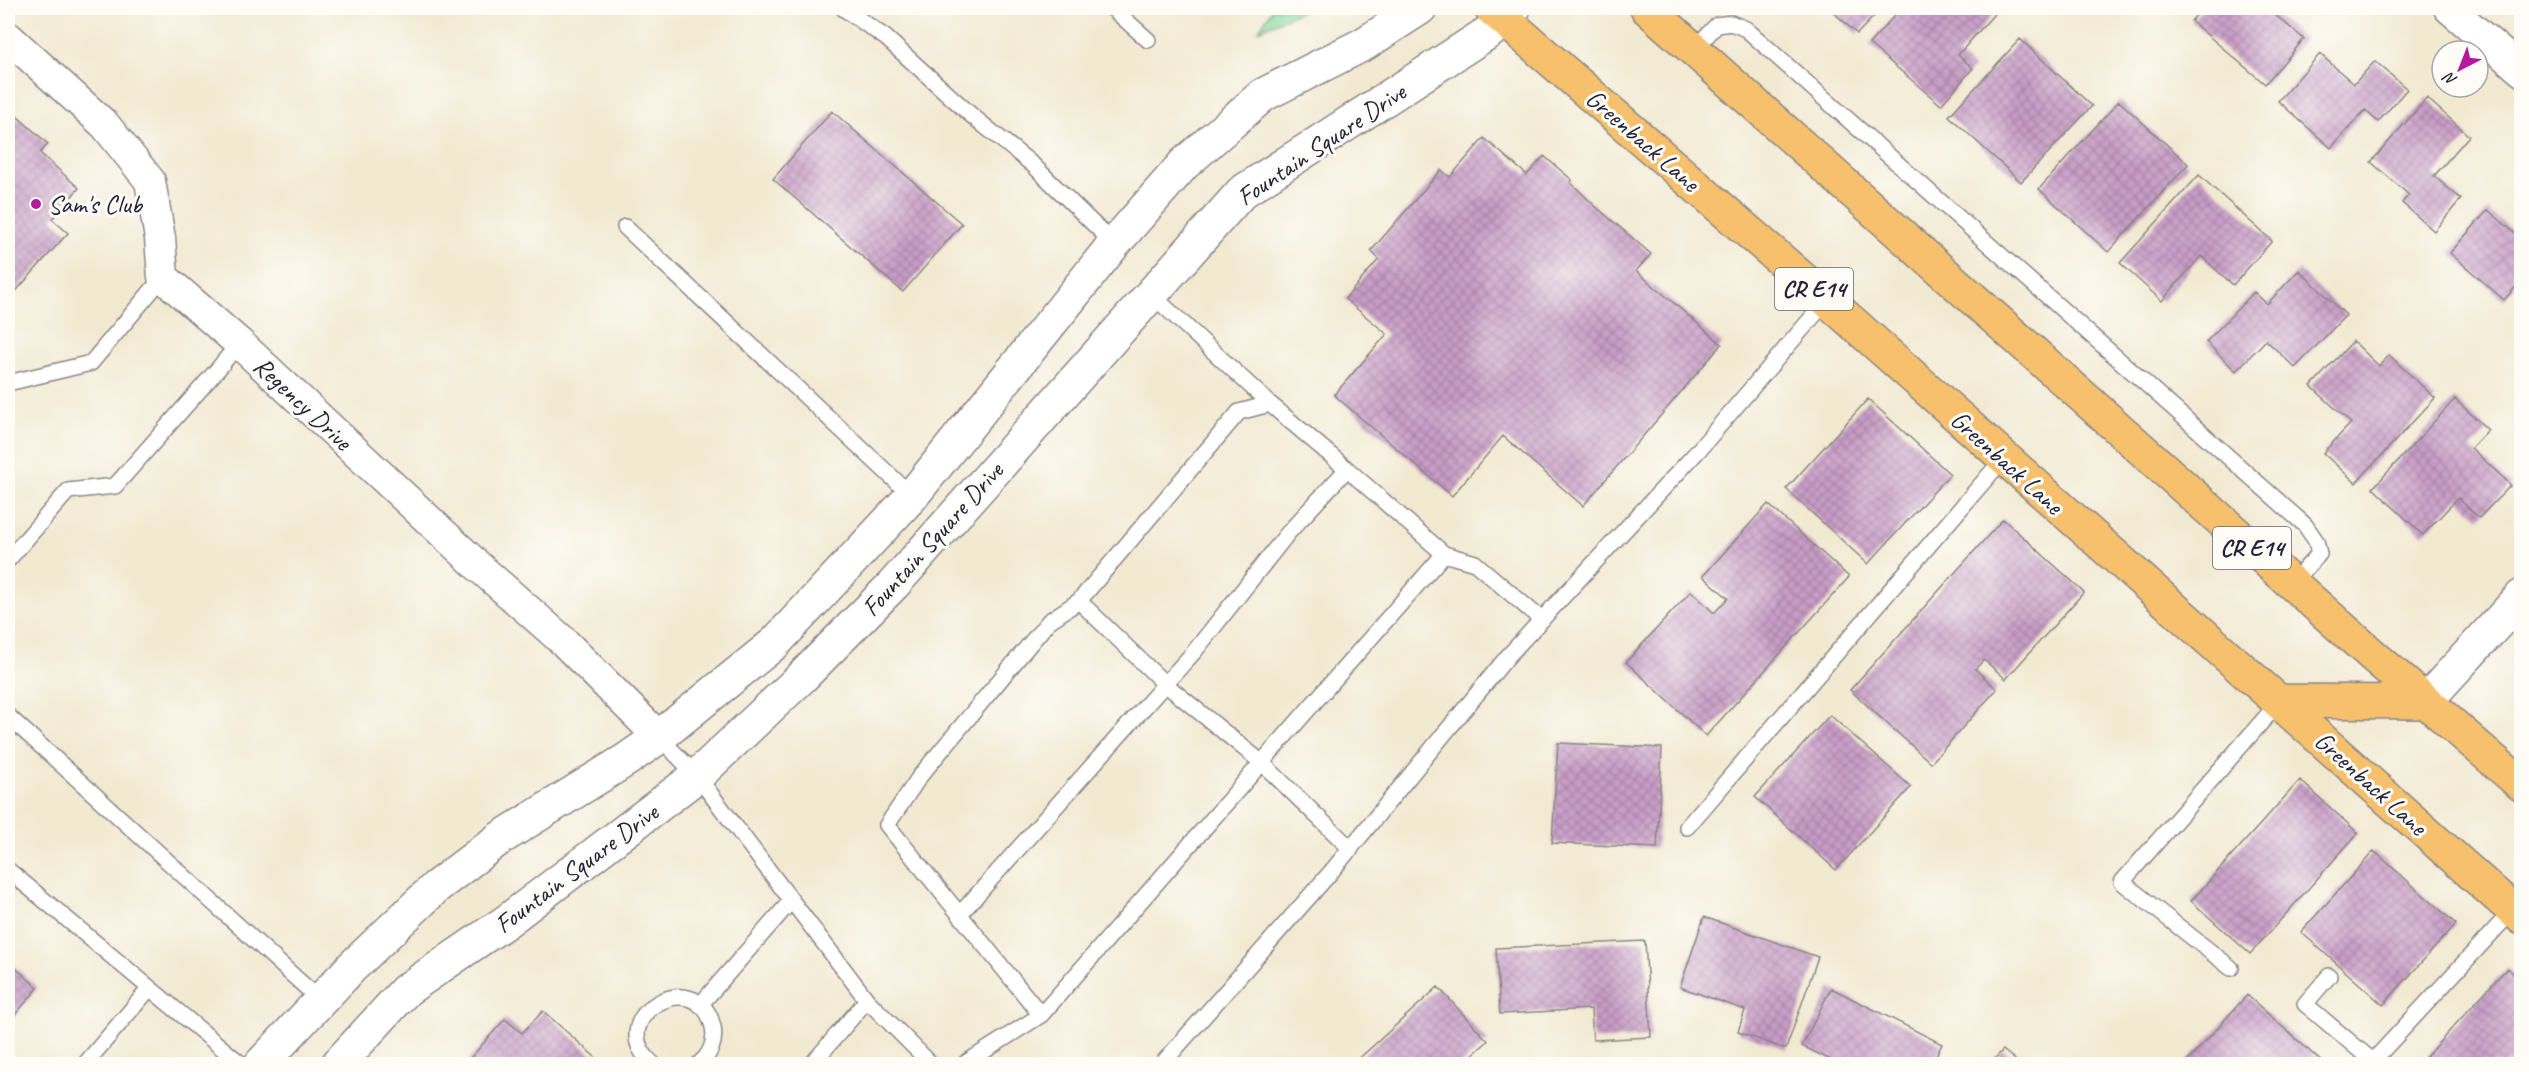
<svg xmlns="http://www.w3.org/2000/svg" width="2529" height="1072" font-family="Caveat,sans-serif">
	<defs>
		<pattern id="grass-tufts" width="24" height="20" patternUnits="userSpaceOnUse" patternTransform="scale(1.5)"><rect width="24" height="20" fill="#8adb9b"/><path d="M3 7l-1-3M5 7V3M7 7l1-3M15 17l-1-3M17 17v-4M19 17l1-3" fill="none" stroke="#77bc86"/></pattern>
		<pattern id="building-cross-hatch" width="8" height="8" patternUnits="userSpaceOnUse" patternTransform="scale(1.5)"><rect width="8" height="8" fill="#c99dc7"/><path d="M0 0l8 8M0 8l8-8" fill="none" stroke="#a380a3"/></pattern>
	</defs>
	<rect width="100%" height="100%" fill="#fdfcf7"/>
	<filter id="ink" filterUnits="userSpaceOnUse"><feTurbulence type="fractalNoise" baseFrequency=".0167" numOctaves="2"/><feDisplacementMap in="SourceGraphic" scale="12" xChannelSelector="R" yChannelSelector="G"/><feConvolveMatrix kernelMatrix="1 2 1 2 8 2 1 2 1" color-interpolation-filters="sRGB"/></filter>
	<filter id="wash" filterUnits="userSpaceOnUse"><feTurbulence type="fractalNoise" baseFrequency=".008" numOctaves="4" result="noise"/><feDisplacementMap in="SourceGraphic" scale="24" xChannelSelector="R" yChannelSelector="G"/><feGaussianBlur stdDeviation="1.35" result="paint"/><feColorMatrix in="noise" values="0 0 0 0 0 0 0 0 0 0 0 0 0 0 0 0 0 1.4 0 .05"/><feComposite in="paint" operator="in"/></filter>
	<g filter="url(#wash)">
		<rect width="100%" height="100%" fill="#f2e9d1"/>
		<path fill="url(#grass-tufts)" stroke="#567e6b" stroke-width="1.5" d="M 1273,8 L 1307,8 L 1259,30 Z"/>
		<g id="blocks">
			<path fill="url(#building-cross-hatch)" d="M 1829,8 L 1882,8 L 1857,34 Z
				M 1901,8 L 1986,8 L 1994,14 L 1958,55 L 1973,68 L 1941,105 L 1869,44 Z
				M 2203,8 L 2267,8 L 2304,39 L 2265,84 L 2191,21 Z
				M 2020,39 L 2092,106 L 2021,182 L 1949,116 Z
				M 2320,54 L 2354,84 L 2375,61 L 2407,89 L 2378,122 L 2365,110 L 2331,148 L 2278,101 Z
				M 2427,98 L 2469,136 L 2434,176 L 2461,199 L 2434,231 L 2402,203 L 2409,195 L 2371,162 Z
				M 2119,101 L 2188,164 L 2108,252 L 2039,189 Z
				M 8,108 L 48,144 L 40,153 L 79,188 L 52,219 L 68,233 L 8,300 Z
				M 832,111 L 962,224 L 903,292 L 773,179 Z
				M 1484,138 L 1527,175 L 1544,156 L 1572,180 L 1570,182 L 1594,205 L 1651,254 L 1636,271 L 1722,344 L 1583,506 L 1503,436 L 1452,496 L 1334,395 L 1387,334 L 1345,299 L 1379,259 L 1371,251 L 1441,170 L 1450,177 Z
				M 2199,175 L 2272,241 L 2233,285 L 2201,256 L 2162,301 L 2120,263 Z
				M 2488,210 L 2522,239 L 2522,280 L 2504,300 L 2450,253 Z
				M 2299,270 L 2346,315 L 2295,368 L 2266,340 L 2236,371 L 2206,342 L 2254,292 L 2267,304 Z
				M 2353,341 L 2379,366 L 2389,355 L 2435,398 L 2356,483 L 2323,453 L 2351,423 L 2311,386 Z
				M 1868,399 L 1950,474 L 1868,564 L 1786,489 Z
				M 2455,399 L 2488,430 L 2471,448 L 2511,485 L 2479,518 L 2458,498 L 2423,535 L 2373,488 Z
				M 1768,504 L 1849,577 L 1706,736 L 1626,662 L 1691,591 L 1714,613 L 1728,598 L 1703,576 Z
				M 2003,519 L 2084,592 L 2006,679 L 1984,660 L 1975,669 L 1997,689 L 1931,763 L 1850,690 Z
				M 1830,715 L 1911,787 L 1836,870 L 1755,797 Z
				M 1558,743 L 1662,748 L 1657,848 L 1552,843 Z
				M 2300,780 L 2358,833 L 2250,954 L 2191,901 Z
				M 2374,851 L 2456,924 L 2383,1005 L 2301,932 Z
				M 1704,917 L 1818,957 L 1786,1049 L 1738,1032 L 1745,1010 L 1680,987 Z
				M 1645,941 L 1651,1037 L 1593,1040 L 1591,1009 L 1500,1014 L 1496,948 Z
				M 8,961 L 38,988 L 8,1023 Z
				M 2507,968 L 2522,981 L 2522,1064 L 2428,1064 L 2423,1060 Z
				M 1438,987 L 1488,1041 L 1462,1064 L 1353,1064 Z
				M 1831,988 L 1942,1044 L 1932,1064 L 1839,1064 L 1802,1046 Z
				M 2247,995 L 2324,1064 L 2185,1064 Z
				M 543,1011 L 603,1064 L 465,1064 L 505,1019 L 522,1033 Z
				M 2003,1050 L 2020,1064 L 1990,1064 Z"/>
		</g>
	</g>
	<g filter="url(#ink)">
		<use href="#blocks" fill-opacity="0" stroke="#8a8686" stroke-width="1.5"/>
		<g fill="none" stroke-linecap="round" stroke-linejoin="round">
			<g stroke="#8a8686" stroke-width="18">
				<path id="service" d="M 843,8 L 886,38 L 971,115 L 1033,165 L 1114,244
					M 1112,8 L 1148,40
					M 1694,49 L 1717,25 L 1731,23 L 1746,29 L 2305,525 L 2316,541 L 2319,554 L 2292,583
					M 625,227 L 912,496
					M 1150,293 L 1270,404
					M 8,383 L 91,363 L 163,277
					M 8,560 L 68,491 L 115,486 L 218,369 L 239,343
					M 1079,601 L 1239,412 L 1270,404 L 1347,469
					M 8,716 L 320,1000
					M 659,737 L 697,776 L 867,1000 L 931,1064
					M 1687,827 L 2003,459
					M 8,870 L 241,1064
					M 960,914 L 1165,684 L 1261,762 L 1351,849
					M 2231,968 L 2122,882 L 2280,701
					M 2329,976 L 2305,1004 L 2376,1064
					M 700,1005 L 791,901
					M 1041,1015 L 887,825 L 920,776 L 1049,621 L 1079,601 L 1165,684 L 1194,652 L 1288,533 L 1347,469 L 1444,554
					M 2372,1062 L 2513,910
					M 85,1064 L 149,989
					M 653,1064 C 599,1018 698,961 713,1027 C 716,1042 710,1055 699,1064
					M 812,1064 L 867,1000
					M 964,1064 L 1041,1015 L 1444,554 L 1475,563 L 1542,620
					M 1162,1064 L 1331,872 L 1508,656 L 1696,453 L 1827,300"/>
			</g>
			<g stroke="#8a8686" stroke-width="33">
				<path id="minor" d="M 2449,8 L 2522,71
					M 8,37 L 105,125 L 150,181 L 160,238 L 163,277 L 239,343 L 478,566 L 563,641 L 659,737"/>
			</g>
			<g stroke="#8a8686" stroke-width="36">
				<path id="tertiary" d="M 2425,702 L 2522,596
					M 261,1064 L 352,967 L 436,887 L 499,839 L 626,760 L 659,737 L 775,643 L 912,496 L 1114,244 L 1184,164 L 1263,95 L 1364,44 L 1420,8
					M 338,1064 L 406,990 L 507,921 L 697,776 L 801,678 L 893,585 L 1242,192 L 1506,21 L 1514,8"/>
			</g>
			<g stroke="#8a8686" stroke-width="36">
				<path id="primary" d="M 1491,8 L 1827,300 L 2522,918
					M 1647,8 L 2370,653 L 2522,785
					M 2280,701 L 2425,702"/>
			</g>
			<use href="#service" stroke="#fff" stroke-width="15"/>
			<use href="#minor" stroke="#fff" stroke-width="30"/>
			<use href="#tertiary" stroke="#fff" stroke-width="33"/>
			<use href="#primary" stroke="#f7c06c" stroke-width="33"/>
		</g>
	</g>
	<circle fill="#b5179e" stroke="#fdfcf7" stroke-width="2" cx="36" cy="204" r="6"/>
	<g text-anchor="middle" stroke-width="6" stroke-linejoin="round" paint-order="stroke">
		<g fill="#fdfcf7" stroke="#646373" stroke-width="1.5">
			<rect x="1775" y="268" width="78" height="42" rx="4.5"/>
			<rect x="2213" y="527" width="78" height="42" rx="4.5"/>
		</g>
		<g font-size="24" font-weight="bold" fill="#22223b">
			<text x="1814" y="297">CR E14</text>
			<text x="2252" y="556">CR E14</text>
		</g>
		<g font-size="26" fill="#22223b" stroke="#fdfcf7">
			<text transform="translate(1643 140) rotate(41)" y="9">Greenback Lane</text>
			<text transform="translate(1321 144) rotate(-34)" y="9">Fountain Square Drive</text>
			<text transform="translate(303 403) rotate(43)" y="9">Regency Drive</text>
			<text transform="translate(2007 462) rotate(42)" y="9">Greenback Lane</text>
			<text transform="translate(932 539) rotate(-48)" y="9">Fountain Square Drive</text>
			<text transform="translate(2371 783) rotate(42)" y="9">Greenback Lane</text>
			<text transform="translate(576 868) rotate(-37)" y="9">Fountain Square Drive</text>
		</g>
		<g font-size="26" fill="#22223b" stroke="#fdfcf7" text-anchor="start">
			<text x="48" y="213">Sam's Club</text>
		</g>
	</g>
	<rect width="2529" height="1072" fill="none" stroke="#fdfcf7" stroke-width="30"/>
	<g transform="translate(2460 69) rotate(222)"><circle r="28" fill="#fdfcf7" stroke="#a5a5ac" stroke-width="1.5"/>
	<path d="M0-4.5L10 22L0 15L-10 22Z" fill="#b5179e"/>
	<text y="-9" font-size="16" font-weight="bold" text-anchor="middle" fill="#22223b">N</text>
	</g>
</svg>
